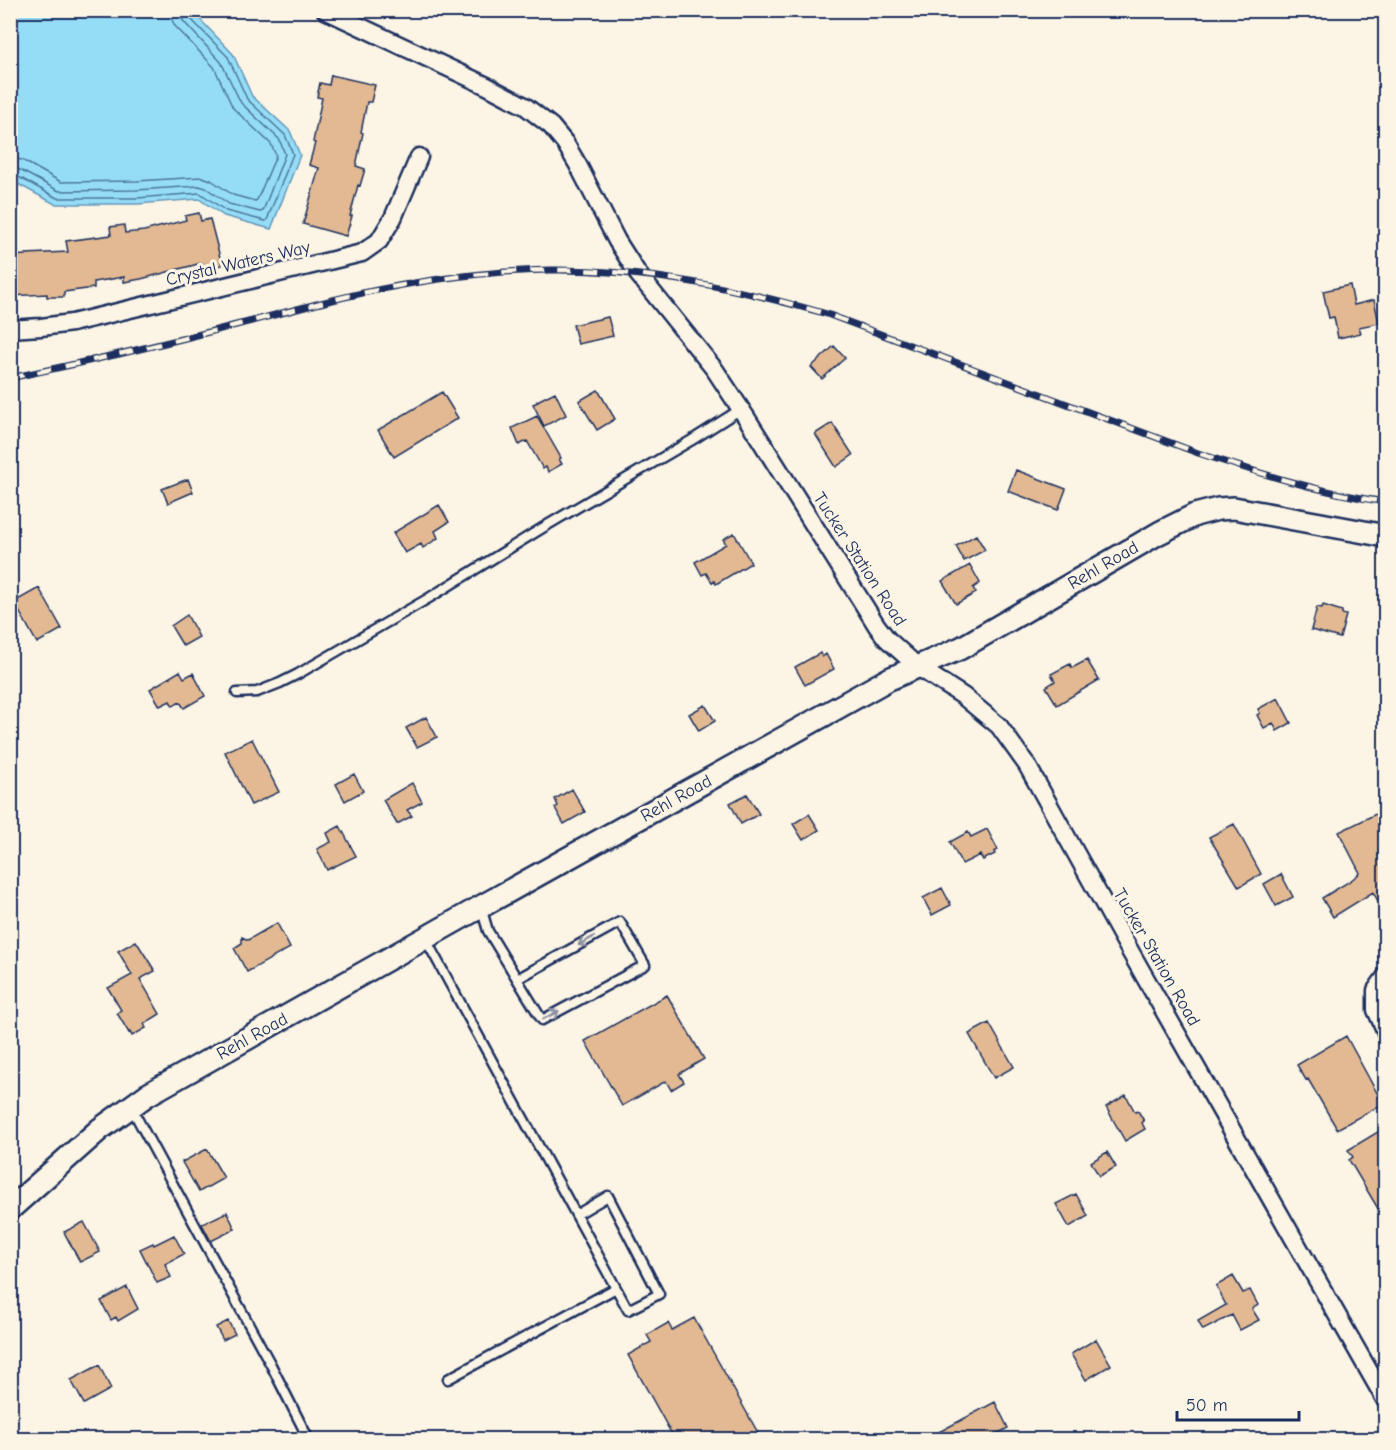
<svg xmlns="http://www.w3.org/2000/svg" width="1396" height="1450" font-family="'Comic Neue',sans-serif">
	<rect width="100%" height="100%" fill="#fcf5e5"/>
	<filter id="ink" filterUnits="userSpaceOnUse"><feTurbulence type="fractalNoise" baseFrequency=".0167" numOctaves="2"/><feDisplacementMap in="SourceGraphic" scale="12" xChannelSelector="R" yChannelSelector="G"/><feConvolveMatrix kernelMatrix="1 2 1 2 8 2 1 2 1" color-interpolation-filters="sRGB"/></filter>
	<g filter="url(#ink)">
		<path fill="#95ddf7" stroke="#6497ba" stroke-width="1.5" d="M 189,10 L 193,12 L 233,54 L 252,96 L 290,131 L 300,155 L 271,229 L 224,216 L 199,199 L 137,204 L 55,204 L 16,183 L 11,179 L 11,11 Z"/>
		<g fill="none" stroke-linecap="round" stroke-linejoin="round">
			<path stroke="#4c759b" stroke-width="1.5" d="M 10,158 L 22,160 L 61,182 L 136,181 L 202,177 L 211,180 L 233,195 L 255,201 L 257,200 L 276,156 L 271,144 L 233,108 L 214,67 L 175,26 L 172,20 L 171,10
				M 10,167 L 18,169 L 59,191 L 136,190 L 199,186 L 206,188 L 229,204 L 260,212 L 263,211 L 285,154 L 279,139 L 241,103 L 221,62 L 184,22 L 181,17 L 180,10
				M 10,175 L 15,175 L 57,198 L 137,198 L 200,193 L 226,211 L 265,221 L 267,220 L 293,154 L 285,135 L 247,99 L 228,57 L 189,17 L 188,10"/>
		</g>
		<path fill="#e2b992" stroke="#1b2f5e" stroke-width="1.5" d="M 331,75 L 375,85 L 371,102 L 367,102 L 361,132 L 363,133 L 356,166 L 365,169 L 360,186 L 358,185 L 350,216 L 352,216 L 346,236 L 303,224 L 319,168 L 309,165 L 315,143 L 313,142 L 322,98 L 317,97 L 320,83 L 329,85 Z
			M 199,213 L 201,221 L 210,219 L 222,265 L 203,269 L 202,263 L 141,279 L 124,282 L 124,277 L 94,282 L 94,288 L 64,292 L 64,297 L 47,297 L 47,294 L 10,296 L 10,256 L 26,255 L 26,254 L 68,252 L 66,241 L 111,235 L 110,227 L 124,225 L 125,233 L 144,231 L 186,220 L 185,216 Z
			M 1350,285 L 1354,305 L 1374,300 L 1379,323 L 1359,327 L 1361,333 L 1338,338 L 1334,317 L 1329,318 L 1323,291 Z
			M 608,317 L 613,336 L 578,344 L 573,325 Z
			M 834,346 L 845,358 L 822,379 L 811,367 Z
			M 598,390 L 615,419 L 597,430 L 579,401 Z
			M 442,392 L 458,418 L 394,457 L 378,430 Z
			M 555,392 L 566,415 L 544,426 L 533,404 L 538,402 L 537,401 Z
			M 537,416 L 561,458 L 559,459 L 562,464 L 548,472 L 546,467 L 543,469 L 527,441 L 519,445 L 512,428 Z
			M 832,423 L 853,455 L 836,467 L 815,434 Z
			M 1016,470 L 1066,489 L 1058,510 L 1008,491 Z
			M 188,479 L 193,492 L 168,503 L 162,489 Z
			M 439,505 L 449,522 L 435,531 L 438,538 L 423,548 L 421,544 L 405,553 L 393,533 Z
			M 734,533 L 751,563 L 716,584 L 714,581 L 712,582 L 706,573 L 702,575 L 695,562 L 726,544 L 723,539 Z
			M 976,535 L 985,550 L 964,561 L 956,546 Z
			M 970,565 L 980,583 L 973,588 L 976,593 L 956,604 L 942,581 Z
			M 39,588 L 62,629 L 37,643 L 14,602 Z
			M 1323,605 L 1342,611 L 1342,614 L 1346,615 L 1340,638 L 1311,630 L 1317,607 L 1322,608 Z
			M 187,615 L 199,637 L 183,646 L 171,626 Z
			M 820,653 L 822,657 L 826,654 L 834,669 L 805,685 L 795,667 Z
			M 1087,660 L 1099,680 L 1057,705 L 1046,687 L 1055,681 L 1051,674 L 1070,664 L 1072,668 Z
			M 180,671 L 184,678 L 193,673 L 205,696 L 184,708 L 180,702 L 173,706 L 170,701 L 160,706 L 150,689 Z
			M 1278,698 L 1291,723 L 1277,731 L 1273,723 L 1264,728 L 1257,715 L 1260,713 L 1258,709 Z
			M 705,705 L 715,721 L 699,731 L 689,714 Z
			M 426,717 L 437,737 L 417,747 L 406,728 Z
			M 252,739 L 279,792 L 251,805 L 225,752 Z
			M 354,774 L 363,791 L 345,801 L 336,784 Z
			M 412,783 L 422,802 L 407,810 L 412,816 L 397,824 L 383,800 Z
			M 572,789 L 585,812 L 564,824 L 555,808 L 558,806 L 555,799 Z
			M 747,794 L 759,814 L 741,824 L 730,803 Z
			M 1386,809 L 1386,916 L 1373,892 L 1333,917 L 1322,898 L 1350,881 L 1360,873 L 1339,832 Z
			M 809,814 L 819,830 L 803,840 L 793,824 Z
			M 1234,824 L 1261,874 L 1239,887 L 1209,837 Z
			M 340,826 L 356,856 L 327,870 L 317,849 L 331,842 L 327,833 Z
			M 987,829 L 998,850 L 994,852 L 995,854 L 983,860 L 980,855 L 962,864 L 950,842 L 968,832 L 971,837 Z
			M 1281,874 L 1293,897 L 1276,906 L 1264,884 Z
			M 942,888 L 951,905 L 932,915 L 923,898 Z
			M 277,923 L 290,948 L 247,972 L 234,948 L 242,943 L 242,937 L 248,940 Z
			M 136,941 L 155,971 L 140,979 L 160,1014 L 144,1024 L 146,1028 L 132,1036 L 130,1032 L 129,1033 L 117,1013 L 121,1010 L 108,988 L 132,975 L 118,951 Z
			M 667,995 L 704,1059 L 679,1074 L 684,1082 L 671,1090 L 666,1081 L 622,1106 L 585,1041 Z
			M 989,1023 L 1014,1067 L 994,1078 L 969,1034 Z
			M 1346,1036 L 1383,1104 L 1337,1129 L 1308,1079 L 1306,1080 L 1297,1065 Z
			M 1126,1095 L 1135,1112 L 1138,1111 L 1144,1121 L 1142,1123 L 1145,1129 L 1125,1141 L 1106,1107 Z
			M 1386,1127 L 1386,1222 L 1349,1160 L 1353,1157 L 1348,1150 Z
			M 207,1149 L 224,1178 L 199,1192 L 182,1162 Z
			M 1107,1152 L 1116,1167 L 1099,1176 L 1091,1162 Z
			M 1076,1194 L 1088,1216 L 1069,1227 L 1056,1204 Z
			M 227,1212 L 235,1229 L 211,1241 L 202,1224 Z
			M 84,1222 L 100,1252 L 80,1262 L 64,1232 Z
			M 174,1235 L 184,1254 L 165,1264 L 171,1277 L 157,1283 L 140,1249 L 153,1243 L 154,1245 Z
			M 1233,1276 L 1243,1293 L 1250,1290 L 1258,1305 L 1252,1309 L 1259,1320 L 1240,1330 L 1232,1315 L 1203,1330 L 1198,1321 L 1226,1305 L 1216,1286 Z
			M 127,1287 L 138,1309 L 118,1321 L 116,1317 L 111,1320 L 101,1301 Z
			M 694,1318 L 762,1440 L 675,1440 L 628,1355 L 651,1342 L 647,1335 L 668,1323 L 672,1330 Z
			M 228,1321 L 235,1334 L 223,1340 L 216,1327 Z
			M 1096,1339 L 1111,1365 L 1086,1380 L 1071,1354 Z
			M 99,1365 L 111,1389 L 84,1404 L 71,1380 Z
			M 995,1402 L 1008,1428 L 986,1440 L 924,1440 Z"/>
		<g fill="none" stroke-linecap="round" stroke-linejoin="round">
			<g stroke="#1b2f5e" stroke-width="13">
				<path id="service" d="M 237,693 L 257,692 L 280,683 L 298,674 L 429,598 L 544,527 L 692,440 L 741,409
					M 481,907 L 488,931 L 542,1020 L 645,965 L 620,922 L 517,979
					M 425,938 L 616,1288 L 448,1379
					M 131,1107 L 271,1365 L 309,1440
					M 576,1215 L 608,1196 L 659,1294 L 628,1310 L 616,1288"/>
			</g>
			<g stroke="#1b2f5e" stroke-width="21">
				<path id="minor" d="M 325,10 L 487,86 L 525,106 L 551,126 L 565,143 L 578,165 L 617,241 L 638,274 L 715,370 L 746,417 L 877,626 L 887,639 L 918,667 L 963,696 L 999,726 L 1027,765 L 1130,951 L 1386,1401
					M 10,329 L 41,327 L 72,323 L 362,253 L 379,241 L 393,218 L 419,157
					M 1386,976 L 1376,990 L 1376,1010 L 1386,1032"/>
			</g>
			<g stroke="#1b2f5e" stroke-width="26">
				<path id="tertiary" d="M 10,1209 L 100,1129 L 147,1095 L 475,910 L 889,679 L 961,648 L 1159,533 L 1195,515 L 1218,509 L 1234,508 L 1386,536"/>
			</g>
			<use href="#service" stroke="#fcf5e5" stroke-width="8"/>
			<use href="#minor" stroke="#fcf5e5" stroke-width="16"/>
			<use href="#tertiary" stroke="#fcf5e5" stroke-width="21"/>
			<g stroke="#1b2f5e" stroke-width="7">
				<path id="rail" d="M 10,378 C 87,362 164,344 240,324 C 279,314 318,303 358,294 C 421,280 487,271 551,270 C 646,269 737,288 827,314 L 1198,453 C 1259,473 1321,493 1386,502"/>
			</g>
			<use href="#rail" stroke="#fcf5e5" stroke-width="4.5" stroke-dasharray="14" stroke-linecap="butt"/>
		</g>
		<defs><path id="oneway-shaft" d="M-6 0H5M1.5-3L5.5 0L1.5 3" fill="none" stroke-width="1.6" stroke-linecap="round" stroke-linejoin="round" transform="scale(1.5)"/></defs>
		<g stroke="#8c92a2">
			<use href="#oneway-shaft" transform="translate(586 941) rotate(151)"/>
			<use href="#oneway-shaft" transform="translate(551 1015) rotate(-27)"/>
		</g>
	</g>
	<g text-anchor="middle" stroke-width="6" stroke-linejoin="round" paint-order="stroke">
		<g font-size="18" fill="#1b2f5e" stroke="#fcf5e5">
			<text transform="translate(238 263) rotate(-13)" y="6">Crystal Waters Way</text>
			<text transform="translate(860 559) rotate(57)" y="6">Tucker Station Road</text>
			<text transform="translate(1103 565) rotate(-30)" y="6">Rehl Road</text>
			<text transform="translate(676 798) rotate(-29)" y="6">Rehl Road</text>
			<text transform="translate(1157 957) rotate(60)" y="6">Tucker Station Road</text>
			<text transform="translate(252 1036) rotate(-29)" y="6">Rehl Road</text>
		</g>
	</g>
	<rect width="1396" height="1450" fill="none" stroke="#fcf5e5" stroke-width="36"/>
	<rect x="18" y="18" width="1360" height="1414" fill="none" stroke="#1b2f5e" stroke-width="2" filter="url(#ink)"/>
	<path d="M1177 1411v9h122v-9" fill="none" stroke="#1b2f5e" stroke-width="3"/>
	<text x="1186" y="1411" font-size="18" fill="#1b2f5e" stroke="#fcf5e5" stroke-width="4.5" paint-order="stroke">50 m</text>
</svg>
